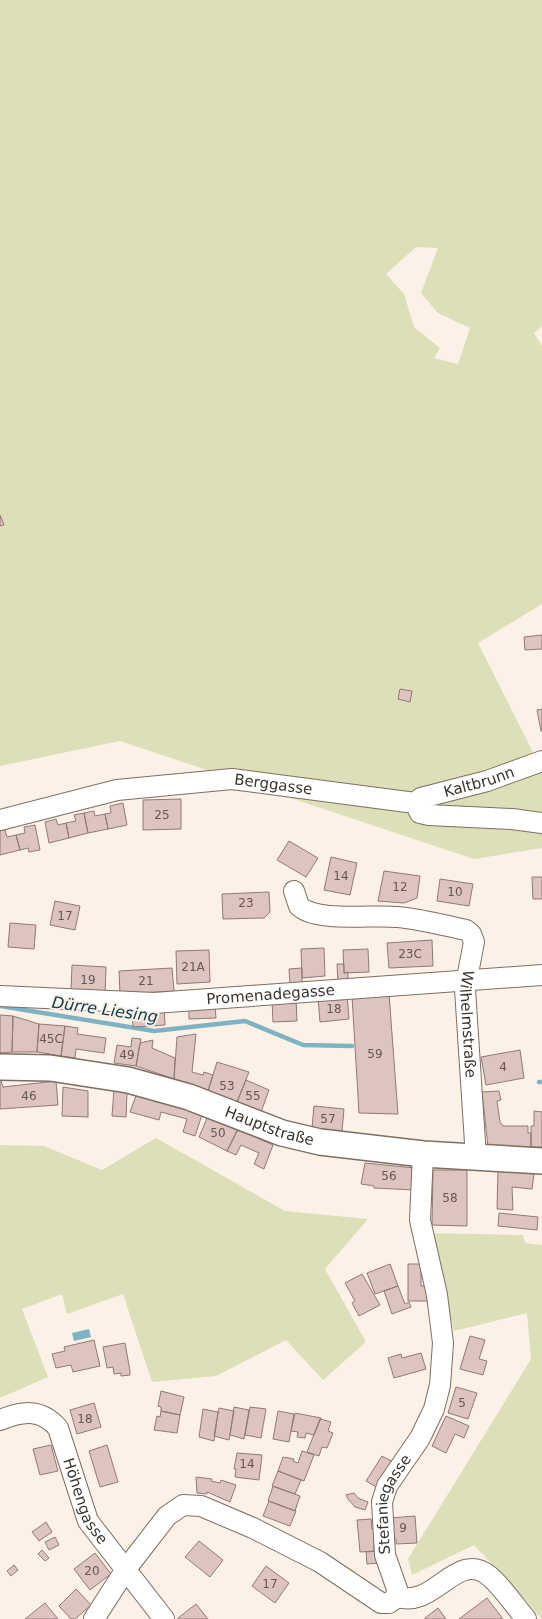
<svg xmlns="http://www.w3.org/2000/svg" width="542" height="1619" font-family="'DejaVu Sans',sans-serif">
	<rect width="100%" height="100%" fill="#fcf1e7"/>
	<path fill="#dcdfb8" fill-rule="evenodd" d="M 0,0 L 542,0 L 542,326 L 534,333 L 542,346 L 542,604 L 478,643 L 542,770 L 542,848 L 474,859 L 120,741 L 0,766 ZM 416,247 L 438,248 L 421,293 L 438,313 L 470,328 L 458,364 L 434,358 L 440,348 L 414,327 L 404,294 L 386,274 Z
		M 156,1138 L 285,1211 L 368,1219 L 325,1269 L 366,1342 L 323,1380 L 286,1340 L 216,1376 L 152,1382 L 123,1294 L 67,1314 L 62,1294 L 22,1309 L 48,1377 L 0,1398 L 0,1145 L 44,1146 L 102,1170 Z
		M 429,1233 L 523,1235 L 525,1243 L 542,1245 L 542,1619 L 474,1545 L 412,1575 L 408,1559 L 531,1359 L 527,1313 L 454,1331 Z"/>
	<path fill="#7db3c2" d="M 89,1329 L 91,1337 L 74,1341 L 72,1333 Z"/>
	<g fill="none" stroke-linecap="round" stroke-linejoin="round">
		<path stroke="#7db3c2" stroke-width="4.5" d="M 0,1006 L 154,1031 L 245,1021 L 303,1045 L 352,1046
			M 539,1082 L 542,1082"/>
	</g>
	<path fill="#dec4bf" stroke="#917974" d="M 0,515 L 4,525 L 0,526 Z
		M 542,635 L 542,649 L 525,650 L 524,637 Z
		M 400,689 L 412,691 L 410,702 L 398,699 Z
		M 542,709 L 542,731 L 541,731 L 537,710 Z
		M 181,799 L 181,829 L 143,830 L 143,800 Z
		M 123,803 L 127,825 L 108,829 L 105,814 L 111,813 L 110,806 Z
		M 94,811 L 95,816 L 105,814 L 108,829 L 88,833 L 84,813 Z
		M 84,813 L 88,833 L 69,838 L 66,823 L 76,821 L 74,815 Z
		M 56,819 L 58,825 L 66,823 L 69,838 L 49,843 L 45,822 Z
		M 35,825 L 40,850 L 29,852 L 28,848 L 20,850 L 16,835 L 25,833 L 24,827 Z
		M 5,830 L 7,837 L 16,835 L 20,850 L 0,855 L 0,831 Z
		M 289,841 L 318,858 L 306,877 L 277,860 Z
		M 331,857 L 357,863 L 350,895 L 324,890 Z
		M 384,871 L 420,876 L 417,898 L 404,903 L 378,901 Z
		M 532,877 L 542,877 L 542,899 L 533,899 Z
		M 440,879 L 473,884 L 469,906 L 437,901 Z
		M 269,892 L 270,912 L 264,918 L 223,919 L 222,894 Z
		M 55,901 L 80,906 L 75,930 L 50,925 Z
		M 10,923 L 36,925 L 34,949 L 8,947 Z
		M 432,940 L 433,966 L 389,968 L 387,943 Z
		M 324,948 L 325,976 L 302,978 L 301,949 Z
		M 368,949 L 369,972 L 344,973 L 343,950 Z
		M 209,950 L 210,982 L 177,984 L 176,951 Z
		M 337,964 L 344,964 L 344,973 L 348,972 L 348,982 L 338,982 Z
		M 72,965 L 106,967 L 105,994 L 71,992 Z
		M 172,968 L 174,991 L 120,994 L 119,971 Z
		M 302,968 L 302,984 L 290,984 L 289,969 Z
		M 389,994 L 398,1114 L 359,1113 L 352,996 Z
		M 347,995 L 349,1019 L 320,1022 L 318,998 Z
		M 296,998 L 297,1021 L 273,1022 L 272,1000 Z
		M 164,1005 L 165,1025 L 133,1027 L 132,1007 Z
		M 215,1005 L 216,1018 L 189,1019 L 189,1006 Z
		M 0,1015 L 13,1016 L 12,1052 L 0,1053 Z
		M 13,1016 L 39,1024 L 37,1052 L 12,1052 Z
		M 39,1024 L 65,1026 L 61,1056 L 37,1052 Z
		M 65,1026 L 78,1028 L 77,1034 L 106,1038 L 104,1053 L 76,1049 L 75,1058 L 61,1056 Z
		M 196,1034 L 192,1072 L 203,1075 L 204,1072 L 213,1075 L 208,1091 L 174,1079 L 177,1037 Z
		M 132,1038 L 141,1039 L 136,1066 L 114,1063 L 117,1045 L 131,1047 Z
		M 153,1040 L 152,1048 L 175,1058 L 174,1079 L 136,1066 L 140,1043 Z
		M 520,1050 L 524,1078 L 486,1085 L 481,1057 Z
		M 217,1062 L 249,1072 L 237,1102 L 208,1091 Z
		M 0,1077 L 3,1087 L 56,1081 L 58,1105 L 0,1109 Z
		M 246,1080 L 269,1090 L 261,1112 L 237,1102 Z
		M 63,1087 L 88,1091 L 88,1117 L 62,1116 Z
		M 114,1089 L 127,1092 L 126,1117 L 112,1116 Z
		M 499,1091 L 501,1100 L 497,1101 L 500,1122 L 503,1126 L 528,1126 L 528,1133 L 531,1133 L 531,1147 L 488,1147 L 482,1092 Z
		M 137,1093 L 203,1112 L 195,1136 L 183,1132 L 187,1119 L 161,1112 L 159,1120 L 130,1112 Z
		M 314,1106 L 344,1109 L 342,1131 L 312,1128 Z
		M 534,1111 L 542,1112 L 542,1147 L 531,1147 L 531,1126 L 534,1126 Z
		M 208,1116 L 238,1129 L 227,1151 L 199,1137 Z
		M 238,1129 L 273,1145 L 264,1169 L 254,1164 L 259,1153 L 241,1145 L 236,1155 L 227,1151 Z
		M 365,1163 L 415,1168 L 415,1190 L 374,1188 L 374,1186 L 361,1184 Z
		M 433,1170 L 467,1170 L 467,1226 L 432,1225 Z
		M 498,1170 L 534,1174 L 532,1189 L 512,1187 L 513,1210 L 497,1209 Z
		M 499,1213 L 538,1217 L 537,1230 L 498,1226 Z
		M 390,1264 L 398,1286 L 375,1294 L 367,1273 Z
		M 408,1264 L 421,1264 L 421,1286 L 430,1285 L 430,1301 L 408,1301 Z
		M 362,1274 L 380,1305 L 359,1316 L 352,1303 L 355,1301 L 345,1283 Z
		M 398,1286 L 405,1304 L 409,1302 L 411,1307 L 392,1314 L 384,1291 Z
		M 470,1336 L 485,1340 L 479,1359 L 487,1361 L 483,1375 L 460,1369 Z
		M 94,1340 L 100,1366 L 73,1372 L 71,1365 L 56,1368 L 52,1354 L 65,1351 L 64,1347 Z
		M 125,1343 L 130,1371 L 130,1375 L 121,1376 L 121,1373 L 114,1374 L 113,1367 L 107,1368 L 103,1347 Z
		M 421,1353 L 426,1369 L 394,1378 L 388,1358 L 401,1354 L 402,1358 Z
		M 456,1387 L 477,1393 L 468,1419 L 448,1413 Z
		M 161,1391 L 184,1397 L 180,1415 L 161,1411 L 161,1407 L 158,1406 Z
		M 94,1403 L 101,1427 L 77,1434 L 70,1410 Z
		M 234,1407 L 249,1410 L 244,1439 L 230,1435 Z
		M 250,1407 L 266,1409 L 261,1438 L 245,1435 Z
		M 219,1408 L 234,1411 L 229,1440 L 214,1436 Z
		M 203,1409 L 218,1412 L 214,1441 L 199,1437 Z
		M 161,1411 L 180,1415 L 177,1433 L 154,1430 L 157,1416 L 160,1417 Z
		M 278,1411 L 294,1414 L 289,1442 L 273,1439 Z
		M 295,1413 L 321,1418 L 314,1435 L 306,1433 L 305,1438 L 297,1437 L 298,1432 L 291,1431 Z
		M 446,1416 L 469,1426 L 464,1438 L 455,1434 L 446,1453 L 432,1446 Z
		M 320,1419 L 331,1422 L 328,1431 L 333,1433 L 327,1448 L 322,1447 L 319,1456 L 307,1452 Z
		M 51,1445 L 58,1471 L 40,1475 L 33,1449 Z
		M 107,1445 L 118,1482 L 100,1487 L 89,1451 Z
		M 302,1451 L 314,1455 L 304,1481 L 278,1471 L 283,1457 L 294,1459 L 293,1461 L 298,1463 Z
		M 237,1453 L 262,1455 L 259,1480 L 235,1477 L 236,1469 L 234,1469 Z
		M 382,1456 L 395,1463 L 380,1489 L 366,1481 Z
		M 278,1471 L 301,1480 L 295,1494 L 272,1486 Z
		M 196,1477 L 212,1479 L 211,1481 L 220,1483 L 221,1480 L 236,1485 L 230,1502 L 207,1492 L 207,1494 L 197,1493 Z
		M 273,1486 L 300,1496 L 295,1511 L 268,1501 Z
		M 354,1493 L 358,1498 L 368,1502 L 365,1510 L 355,1507 L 348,1499 L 346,1495 Z
		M 269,1501 L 296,1511 L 290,1526 L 263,1516 Z
		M 415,1516 L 417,1543 L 396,1544 L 396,1539 L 391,1539 L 390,1518 Z
		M 371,1519 L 372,1529 L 377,1528 L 378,1544 L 374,1544 L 374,1551 L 360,1552 L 357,1520 Z
		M 46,1522 L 52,1532 L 39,1541 L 32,1532 Z
		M 55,1537 L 59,1545 L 49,1550 L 45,1542 Z
		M 199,1541 L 223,1560 L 210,1577 L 185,1557 Z
		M 42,1550 L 49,1558 L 45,1561 L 38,1554 Z
		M 379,1551 L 380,1563 L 367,1564 L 366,1552 Z
		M 95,1553 L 111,1574 L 90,1590 L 74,1569 Z
		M 14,1565 L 18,1570 L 11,1576 L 7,1571 Z
		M 266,1566 L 289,1583 L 275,1603 L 252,1586 Z
		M 76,1589 L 91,1605 L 75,1619 L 71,1619 L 59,1606 Z
		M 487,1598 L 503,1619 L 459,1619 Z
		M 45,1603 L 58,1619 L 25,1619 Z
		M 196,1604 L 208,1619 L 178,1619 L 178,1618 Z
		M 438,1608 L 446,1619 L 425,1619 L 425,1618 Z"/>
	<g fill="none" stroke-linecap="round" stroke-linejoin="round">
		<g stroke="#7e6e5f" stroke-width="22">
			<g id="minor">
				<path id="s1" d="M 415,803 L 421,798 L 487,781 L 542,761"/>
				<path id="s2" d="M 0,820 L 117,790 L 232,779 L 415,803 L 420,813 L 429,815 L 512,819 L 542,823"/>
				<path id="s3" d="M 294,891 L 299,906 C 317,923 374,914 398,917 C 420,919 443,925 466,930 L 471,934 L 474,942 L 465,989 L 476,1158"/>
				<path id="s4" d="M 0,996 L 154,1003 L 542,975"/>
				<path id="s5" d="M 0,1420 C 22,1411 41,1408 58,1428 L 88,1521 L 164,1619"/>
				<path d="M 396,1596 C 433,1611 456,1550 488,1575 C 502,1586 514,1605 526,1619"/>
				<path id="s6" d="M 94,1619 L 126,1569 L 167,1516 L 183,1505 L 201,1506 L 253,1528 L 320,1562 L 381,1603 L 389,1603 L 396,1598 L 397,1589 L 385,1555 L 382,1502 L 387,1486 L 420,1438 L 434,1409 L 440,1385 L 443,1343 L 437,1295 L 420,1220 L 423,1154"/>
			</g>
		</g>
		<g stroke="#7e6e5f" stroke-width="28">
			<g id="major">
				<path id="s7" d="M 0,1067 L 50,1068 L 128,1080 L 189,1097 L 282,1133 L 320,1142 L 423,1154 L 542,1161"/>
			</g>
		</g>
		<use href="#minor" stroke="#fff" stroke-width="20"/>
		<use href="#major" stroke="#fff" stroke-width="25"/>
	</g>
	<g text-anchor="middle" stroke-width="4" stroke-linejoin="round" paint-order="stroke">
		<g font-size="12" fill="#645852">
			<text x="162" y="819">25</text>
			<text x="341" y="880">14</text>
			<text x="400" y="891">12</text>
			<text x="455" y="896">10</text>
			<text x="246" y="907">23</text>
			<text x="65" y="920">17</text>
			<text x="410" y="958">23C</text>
			<text x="193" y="971">21A</text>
			<text x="88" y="984">19</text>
			<text x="146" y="985">21</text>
			<text x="334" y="1013">18</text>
			<text x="51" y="1043">45C</text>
			<text x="375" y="1058">59</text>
			<text x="127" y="1059">49</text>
			<text x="503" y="1071">4</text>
			<text x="227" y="1090">53</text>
			<text x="29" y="1100">46</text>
			<text x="253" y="1100">55</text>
			<text x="328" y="1123">57</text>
			<text x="218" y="1137">50</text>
			<text x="389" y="1180">56</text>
			<text x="450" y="1202">58</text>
			<text x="462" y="1407">5</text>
			<text x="85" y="1423">18</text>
			<text x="247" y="1468">14</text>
			<text x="403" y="1532">9</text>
			<text x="92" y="1575">20</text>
			<text x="270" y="1588">17</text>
		</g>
		<g font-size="15" fill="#3b342e" stroke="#fcf1e7">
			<text dy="5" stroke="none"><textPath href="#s1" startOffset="68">Kaltbrunn</textPath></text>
			<text dy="5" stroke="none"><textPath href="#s2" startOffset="278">Berggasse</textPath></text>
			<text dy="5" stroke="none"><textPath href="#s4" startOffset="271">Promenadegasse</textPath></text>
			<text dy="5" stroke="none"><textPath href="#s3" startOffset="284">Wilhelmstraße</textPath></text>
			<text dy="5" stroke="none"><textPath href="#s7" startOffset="278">Hauptstraße</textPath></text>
			<text dy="5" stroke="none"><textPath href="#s5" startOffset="142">Höhengasse</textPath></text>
			<text dy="5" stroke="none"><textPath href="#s6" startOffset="484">Stefaniegasse</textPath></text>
		</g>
		<g font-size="16" font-style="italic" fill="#093d48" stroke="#fcf1e7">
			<text transform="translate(105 1009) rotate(8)" y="6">Dürre Liesing</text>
		</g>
	</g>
</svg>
